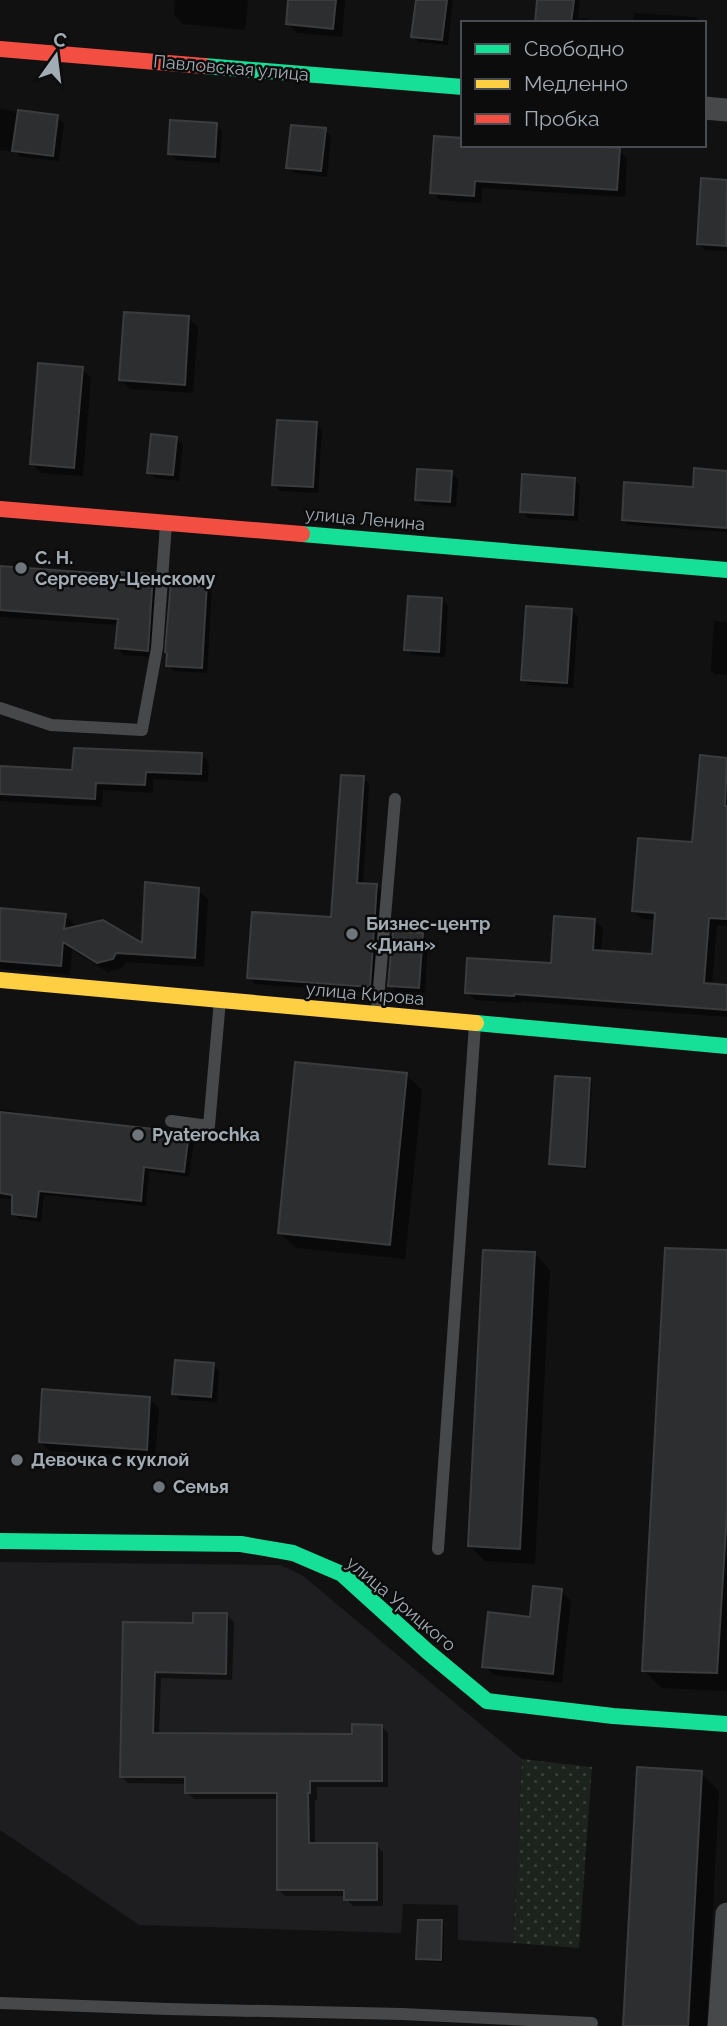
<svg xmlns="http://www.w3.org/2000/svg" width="727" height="2026" font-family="Raleway,sans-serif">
	<defs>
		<pattern id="park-dots" width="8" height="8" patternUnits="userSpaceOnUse" patternTransform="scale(1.75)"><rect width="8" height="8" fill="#1c221c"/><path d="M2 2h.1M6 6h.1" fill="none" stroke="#3a3f3b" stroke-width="1.8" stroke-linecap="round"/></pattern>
	</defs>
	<rect width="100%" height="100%" fill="#111112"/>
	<path fill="#1e1e20" d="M 0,1562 L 280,1565 L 302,1575 L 522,1759 L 513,1943 L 458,1940 L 458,1905 L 403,1904 L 401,1933 L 139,1925 L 0,1830 Z"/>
	<path fill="url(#park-dots)" d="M 522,1759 L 592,1767 L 579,1948 L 513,1943 Z"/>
	<path fill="#0007" d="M 175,0 L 248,0 L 245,30 L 183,24 L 174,14 Z
		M 290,0 L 345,0 L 342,37 L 297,33 L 288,24 Z
		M 417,0 L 453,0 L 448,45 L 419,42 L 413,36 Z
		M 539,0 L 580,0 L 578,18 L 589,19 L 592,23 L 536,23 Z
		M 634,13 L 696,17 L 702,23 L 633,23 Z
		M 0,109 L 57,117 L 64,123 L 59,161 L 21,157 L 16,152 L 0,150 Z
		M 216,125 L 222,131 L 220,163 L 176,160 L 170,153 Z
		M 325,130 L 331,136 L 327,177 L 295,173 L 288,167 Z
		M 463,145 L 619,150 L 627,158 L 625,197 L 482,188 L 481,203 L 440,200 L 432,192 Z
		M 703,180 L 727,182 L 727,251 L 705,250 L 699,244 Z
		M 189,318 L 198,328 L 193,393 L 130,389 L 121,380 Z
		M 82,369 L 91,378 L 83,476 L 41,473 L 31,463 Z
		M 316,424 L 322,430 L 318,493 L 281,491 L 274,484 Z
		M 176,438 L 183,444 L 179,481 L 155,478 L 149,472 Z
		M 727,472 L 727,532 L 629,525 L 623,520 Z
		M 452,473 L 458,479 L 456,507 L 423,505 L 416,499 Z
		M 574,479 L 580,486 L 578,521 L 528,518 L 522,511 Z
		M 0,568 L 123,577 L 152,576 L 159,584 L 154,657 L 124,655 L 117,648 L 119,625 L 0,617 Z
		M 206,585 L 212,591 L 207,673 L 174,671 L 168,665 Z
		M 442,600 L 448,606 L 445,657 L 413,655 L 406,649 Z
		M 571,610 L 578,617 L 573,688 L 529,685 L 523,679 Z
		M 714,621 L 727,622 L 727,675 L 715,674 L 711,670 Z
		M 201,754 L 209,763 L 208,782 L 153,779 L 153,793 L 103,790 L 102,807 L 0,801 L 0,768 L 74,772 Z
		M 701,757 L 727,759 L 727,926 L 717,925 L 712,985 L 727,986 L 727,1017 L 521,1001 L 521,1003 L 475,1000 L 467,992 L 552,965 L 595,920 L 603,929 L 601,952 L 653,956 L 656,920 L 642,919 L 633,911 L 694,844 Z
		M 363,778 L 369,784 L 363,885 L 377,886 L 383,892 L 376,993 L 255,984 L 249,978 L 333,919 Z
		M 198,890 L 208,899 L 204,967 L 126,962 L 122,968 L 108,972 L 72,950 L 70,975 L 0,969 L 0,909 L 65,915 L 75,925 L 74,928 L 144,946 Z
		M 422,934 L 428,941 L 425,993 L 396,991 L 390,985 Z
		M 406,1075 L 422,1090 L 405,1259 L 296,1248 L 280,1233 Z
		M 590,1080 L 592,1083 L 587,1169 L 553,1166 L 551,1164 Z
		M 0,1109 L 14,1111 L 19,1115 L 188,1134 L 194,1140 L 189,1177 L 149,1171 L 146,1206 L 44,1195 L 41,1222 L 19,1219 L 14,1213 L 13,1199 L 0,1198 Z
		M 727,1252 L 727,1691 L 662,1688 L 643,1670 Z
		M 535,1254 L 550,1270 L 535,1564 L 485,1561 L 470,1546 Z
		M 213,1364 L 219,1371 L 217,1402 L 180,1400 L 174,1394 Z
		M 149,1399 L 159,1408 L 155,1458 L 50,1451 L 41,1442 Z
		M 561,1591 L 571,1601 L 562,1683 L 494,1675 L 484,1666 Z
		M 227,1615 L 234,1622 L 232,1680 L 161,1678 L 159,1735 L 353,1736 L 381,1726 L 388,1733 L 388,1787 L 317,1787 L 317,1800 L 315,1800 L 315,1845 L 376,1845 L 383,1852 L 383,1906 L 353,1906 L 346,1899 L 346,1896 L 285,1896 L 278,1889 L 279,1799 L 194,1799 L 187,1792 L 187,1784 L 128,1783 L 121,1776 L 124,1624 L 195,1625 Z
		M 701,1773 L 719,1791 L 707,2026 L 625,2026 Z
		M 441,1922 L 444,1925 L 443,1962 L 421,1961 L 418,1958 Z"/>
	<path fill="#2d2e30" stroke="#3a3c3e" stroke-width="2" d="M 288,0 L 336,0 L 333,29 L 286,24 Z
		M 416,0 L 447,0 L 442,40 L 411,37 Z
		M 537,0 L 574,0 L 571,23 L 535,23 Z
		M 18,110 L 58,115 L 53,156 L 12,151 Z
		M 170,120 L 217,123 L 215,157 L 168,154 Z
		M 291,125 L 326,128 L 321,171 L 286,168 Z
		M 434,136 L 463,138 L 463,145 L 568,145 L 620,148 L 617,190 L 475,181 L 474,196 L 430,193 Z
		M 701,178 L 727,180 L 726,246 L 697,244 Z
		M 124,312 L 189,316 L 185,385 L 119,380 Z
		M 38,363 L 83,367 L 74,468 L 30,464 Z
		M 277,420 L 317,422 L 313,487 L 272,485 Z
		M 151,434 L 177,437 L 173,475 L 147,473 Z
		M 694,468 L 727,471 L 727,528 L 622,520 L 624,482 L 693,487 Z
		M 417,469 L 452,471 L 450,502 L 415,500 Z
		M 522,474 L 575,478 L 573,515 L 520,512 Z
		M 0,566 L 121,575 L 121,572 L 153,574 L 148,651 L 115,648 L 118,619 L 0,610 Z
		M 171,581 L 207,583 L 202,668 L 166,666 L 167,653 L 165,652 Z
		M 408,596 L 442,598 L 439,652 L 404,650 Z
		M 526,606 L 572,609 L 567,683 L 521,680 Z
		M 74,748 L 202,753 L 201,774 L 146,772 L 145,785 L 96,783 L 95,799 L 0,794 L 0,766 L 72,770 Z
		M 700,755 L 727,758 L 725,806 L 727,806 L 727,919 L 709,918 L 704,983 L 727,985 L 727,1010 L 514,994 L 514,996 L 465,993 L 467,958 L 551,963 L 554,916 L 595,919 L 593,950 L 652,954 L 655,913 L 632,911 L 638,838 L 692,842 Z
		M 341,775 L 364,776 L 357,883 L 377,884 L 370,987 L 247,978 L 252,912 L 331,917 Z
		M 145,882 L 199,888 L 195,958 L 116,953 L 113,959 L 97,963 L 63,942 L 61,966 L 0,961 L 0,908 L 66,914 L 64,929 L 103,920 L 142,943 Z
		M 393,931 L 423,933 L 419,988 L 388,986 Z
		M 295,1062 L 407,1073 L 390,1245 L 278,1233 Z
		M 555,1076 L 590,1078 L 585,1167 L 549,1164 Z
		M 0,1112 L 189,1133 L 184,1172 L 144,1167 L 141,1201 L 39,1191 L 36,1217 L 12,1214 L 12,1195 L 0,1193 Z
		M 665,1248 L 727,1250 L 727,1513 L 717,1673 L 642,1671 Z
		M 483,1250 L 535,1252 L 520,1549 L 468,1546 Z
		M 175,1360 L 214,1363 L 211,1397 L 172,1394 Z
		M 42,1389 L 150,1397 L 147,1450 L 39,1442 Z
		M 533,1586 L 562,1589 L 553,1674 L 482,1667 L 488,1612 L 530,1617 Z
		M 193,1613 L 227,1613 L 226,1674 L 155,1672 L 153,1733 L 352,1734 L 352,1724 L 382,1725 L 382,1781 L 310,1781 L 310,1793 L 308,1793 L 309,1843 L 377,1843 L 377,1900 L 344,1900 L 344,1890 L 277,1890 L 277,1793 L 185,1793 L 185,1777 L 120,1777 L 123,1622 L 193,1623 Z
		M 637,1767 L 702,1771 L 688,2026 L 623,2026 Z
		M 418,1920 L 442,1920 L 441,1960 L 416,1959 Z"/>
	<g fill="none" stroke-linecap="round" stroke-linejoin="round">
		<path stroke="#46484a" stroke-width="12" d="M 0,708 L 51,725 L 142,730 L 157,648 L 166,524
			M 377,1011 L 395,799
			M 171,1121 L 209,1126 L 220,1000
			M 438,1549 L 475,1025
			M 0,2003 L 168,2009 L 402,2014 L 592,2023"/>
		<path stroke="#46484a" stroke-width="23" d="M 704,108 L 727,110
			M 719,2026 L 727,1914"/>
		<path stroke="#16e098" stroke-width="16" d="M 204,66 L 463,87
			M 302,534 L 727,570
			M 476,1023 L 727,1046
			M 0,1541 L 241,1544 L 293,1553 L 342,1574 L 428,1652 L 487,1701 L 613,1716 L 727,1724"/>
		<path stroke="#ffcf43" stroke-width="16" d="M 0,980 L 476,1023"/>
		<path stroke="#f24e42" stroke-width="16" d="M 0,49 L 204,66
			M 0,509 L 302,534"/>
	</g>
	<g fill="#6f767b" stroke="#0c0c0d" stroke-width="2.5">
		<circle cx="21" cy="568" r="7"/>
		<circle cx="352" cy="934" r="7"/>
		<circle cx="138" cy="1135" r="7"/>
		<circle cx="17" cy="1460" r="7"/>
		<circle cx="159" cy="1487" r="7"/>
	</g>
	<g text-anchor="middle" stroke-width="5" stroke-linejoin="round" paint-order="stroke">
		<g font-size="18" fill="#a1acb4" stroke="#0c0c0d">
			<text transform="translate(231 68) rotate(5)" y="6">Павловская улица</text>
			<text transform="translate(365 519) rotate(5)" y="6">улица Ленина</text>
			<text transform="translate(365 994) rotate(5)" y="6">улица Кирова</text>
			<text transform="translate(401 1604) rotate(40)" y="6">улица Урицкого</text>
		</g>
		<g font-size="18" font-weight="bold" fill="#a1acb4" stroke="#0c0c0d" text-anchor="start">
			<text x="35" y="564">С. Н.<tspan x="35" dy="21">Сергееву-Ценскому</tspan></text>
			<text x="366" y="930">Бизнес-центр<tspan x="366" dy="21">«Диан»</tspan></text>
			<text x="152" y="1141">Pyaterochka</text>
			<text x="31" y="1466">Девочка с куклой</text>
			<text x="173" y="1493">Семья</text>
		</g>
	</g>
	<rect x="461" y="21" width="245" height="126" fill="#0c0c0d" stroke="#484c50" stroke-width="2"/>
	<rect x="475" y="44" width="35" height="10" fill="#16e098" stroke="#484c50" stroke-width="2"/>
	<text x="524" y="56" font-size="21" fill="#a1acb4">Свободно</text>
	<rect x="475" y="79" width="35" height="10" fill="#ffcf43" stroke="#484c50" stroke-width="2"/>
	<text x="524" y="91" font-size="21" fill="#a1acb4">Медленно</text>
	<rect x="475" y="114" width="35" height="10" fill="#f24e42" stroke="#484c50" stroke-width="2"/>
	<text x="524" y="126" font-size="21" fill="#a1acb4">Пробка</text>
	<g transform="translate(56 56) rotate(14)" stroke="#0c0c0d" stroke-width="5" paint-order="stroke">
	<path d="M0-5L12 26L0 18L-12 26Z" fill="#a1acb4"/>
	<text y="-10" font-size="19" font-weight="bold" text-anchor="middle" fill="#a1acb4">С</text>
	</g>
</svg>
